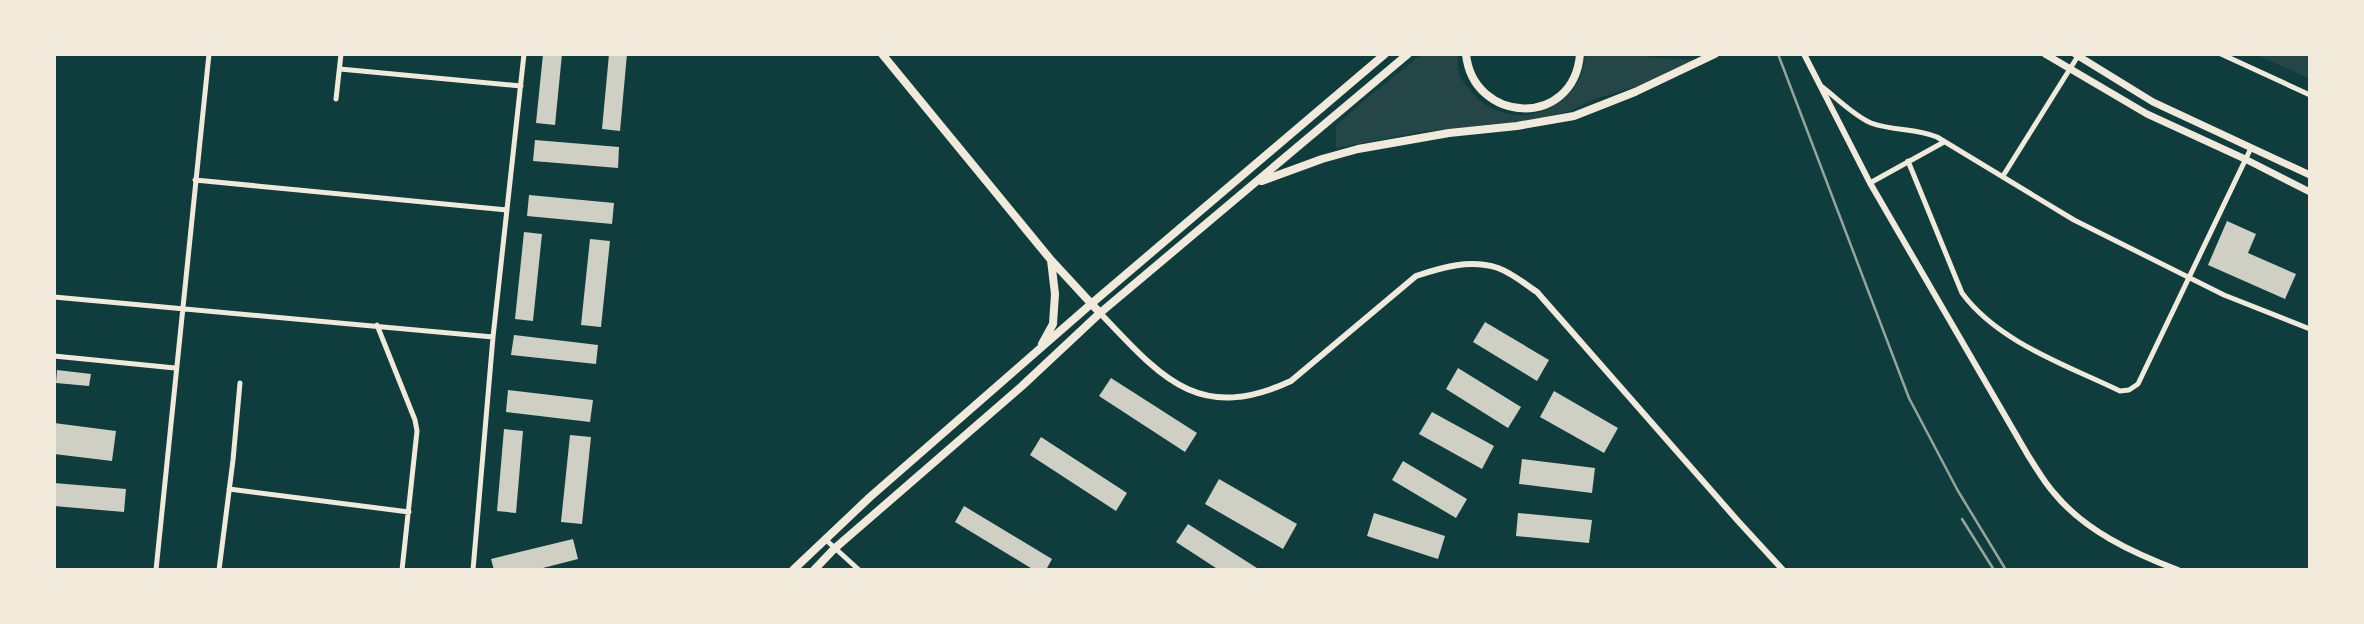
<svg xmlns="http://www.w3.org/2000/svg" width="2364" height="624" font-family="'Titillium Web',sans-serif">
	<rect width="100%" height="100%" fill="#0f3d3e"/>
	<path fill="#244646" d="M 1422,54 L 1458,54 C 1458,59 1457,66 1458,71 C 1459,77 1465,84 1469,89 C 1506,137 1582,115 1585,54 L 1642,54 L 1650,57 L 1696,60 L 1674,68 L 1647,83 L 1595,99 L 1570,111 L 1536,120 L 1421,132 L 1336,148 L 1336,126 L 1361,103 Z
		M 2255,54 L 2310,54 L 2310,79 Z"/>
	<path fill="#cfcfc3" d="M 543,54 L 562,54 L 555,125 L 536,123 Z
		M 609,54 L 627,54 L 620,131 L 602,129 Z
		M 535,140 L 619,147 L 618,168 L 533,161 Z
		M 529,195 L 614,203 L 612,224 L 527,216 Z
		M 2227,221 L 2256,234 L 2248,253 L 2296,274 L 2285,299 L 2208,265 Z
		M 524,232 L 542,234 L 533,321 L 515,319 Z
		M 590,239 L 610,241 L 601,327 L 581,325 Z
		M 1485,322 L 1549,360 L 1537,381 L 1473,342 Z
		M 514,335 L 598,345 L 596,364 L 511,355 Z
		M 1458,368 L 1521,407 L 1508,428 L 1446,389 Z
		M 57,370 L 91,374 L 89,386 L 56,383 Z
		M 1111,378 L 1197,433 L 1185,452 L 1099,396 Z
		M 508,390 L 593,400 L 590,422 L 506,412 Z
		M 1554,391 L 1618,428 L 1604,453 L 1540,417 Z
		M 1432,412 L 1494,446 L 1482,469 L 1419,434 Z
		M 54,423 L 116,431 L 112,461 L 54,454 Z
		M 504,429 L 523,431 L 516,513 L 497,511 Z
		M 570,435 L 591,437 L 582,524 L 561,522 Z
		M 1041,437 L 1127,493 L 1116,511 L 1030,455 Z
		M 1522,459 L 1595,468 L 1592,493 L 1519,484 Z
		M 1403,461 L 1467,499 L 1456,518 L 1392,480 Z
		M 1219,479 L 1297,524 L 1283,549 L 1205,504 Z
		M 54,483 L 126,489 L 124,512 L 54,506 Z
		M 964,506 L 1052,559 L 1046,570 L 1034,570 L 955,522 Z
		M 1374,513 L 1445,536 L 1438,559 L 1367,536 Z
		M 1518,513 L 1592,520 L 1589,543 L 1516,536 Z
		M 1188,524 L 1260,570 L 1219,570 L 1176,542 Z
		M 573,539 L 578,559 L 535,570 L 494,570 L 491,559 Z"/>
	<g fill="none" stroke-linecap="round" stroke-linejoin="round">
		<path stroke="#f1e9da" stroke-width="5" d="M 2221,54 L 2310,95
			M 340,69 L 521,86
			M 1821,86 C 1837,98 1853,115 1871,123 C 1892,131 1917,128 1937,137 L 2074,220 L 2224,295 L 2310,329
			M 336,99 L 341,54
			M 1908,161 L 1962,293 C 1998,342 2066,365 2120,391 L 2129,390 L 2138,384 L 2251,148
			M 2003,176 L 2078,56
			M 195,180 L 507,210
			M 1870,183 L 1944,142
			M 54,297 L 493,337
			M 377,325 L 415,420 L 417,431 L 402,570
			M 54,356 L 175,368
			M 229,489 L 409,512
			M 825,539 L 859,570
			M 156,570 L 209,54
			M 219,570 L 233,460 L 240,383
			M 473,570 L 493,337 L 524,54"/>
		<path stroke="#f1e9da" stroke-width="6" d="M 1804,54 L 1870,183 L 2029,457 C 2037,469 2044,482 2054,493 C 2085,531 2133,553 2178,570
			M 1100,313 C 1161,377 1198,424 1291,381 L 1416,276 C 1443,267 1470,259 1498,268 C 1512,273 1525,284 1537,292 L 1738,521 L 1783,570"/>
		<path stroke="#f1e9da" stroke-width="7" d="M 2045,54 L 2147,114 L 2245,159 L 2310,192
			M 2075,54 L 2153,102 L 2310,175"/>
		<path stroke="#f1e9da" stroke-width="8" d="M 882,54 L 1051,260 L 1100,313
			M 1262,181 L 1322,159 L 1358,149 L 1449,133 L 1517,126 L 1574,116 L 1635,92 L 1715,54
			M 1042,344 L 1053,324 L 1055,294 L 1051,260
			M 793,570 L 870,497 L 1091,304 L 1385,54
			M 814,570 L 834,549 L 1022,386 L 1100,313 L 1408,54"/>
		<path stroke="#f1e9da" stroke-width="8" d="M 1466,54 C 1473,124 1574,129 1580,54"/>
		<path stroke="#97a49c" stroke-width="2.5" d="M 1778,54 L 1909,398 L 1958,491 L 2006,570
			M 1962,519 L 1994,570"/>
	</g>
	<rect width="2364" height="624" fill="none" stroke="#f1e9da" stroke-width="112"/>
</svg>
